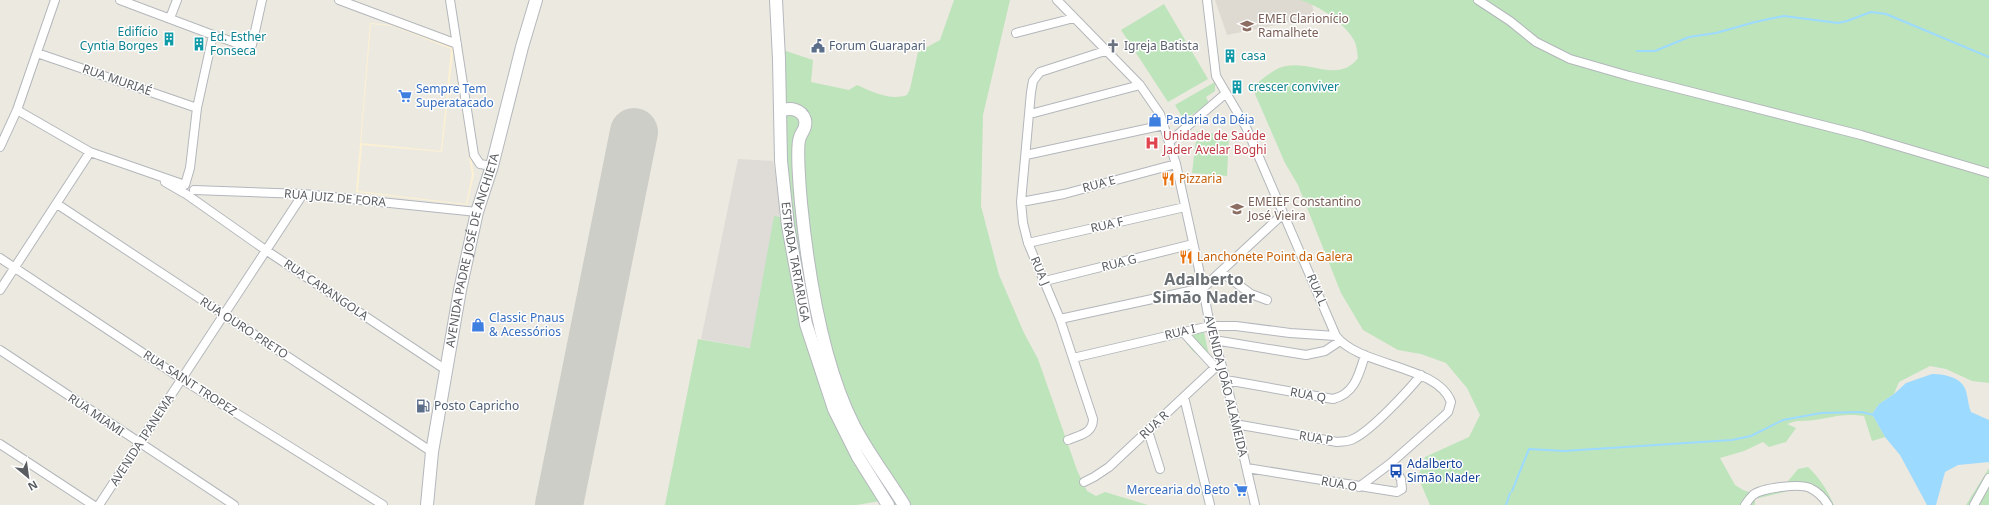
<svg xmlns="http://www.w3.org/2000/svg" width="1989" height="505" font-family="'Noto Sans',sans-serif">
	<rect width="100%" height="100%" fill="#ece9e0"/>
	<path fill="#fdf1d3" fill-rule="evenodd" d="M 370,23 L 393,25 L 453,47 L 474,175 L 467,205 L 356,192 ZM 371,24 L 393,26 L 451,49 L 441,151 L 361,143 ZM 453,53 L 472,175 L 466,204 L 358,191 L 362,145 L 442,152 Z"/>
	<path fill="#dfdcd8" d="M 738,159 L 773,161 L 781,207 L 751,348 L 701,339 Z"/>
	<path fill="#dedad1" d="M 1215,0 L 1311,0 L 1315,17 L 1227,35 Z"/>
	<path fill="#bee4bc" d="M 954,0 L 1010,0 L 983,115 L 981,206 L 999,275 L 1024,333 L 1038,359 L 1077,470 L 1087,491 L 1096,496 L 1105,492 L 1148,505 L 890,505 L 886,500 L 857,505 L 665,505 L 698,339 L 750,348 L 774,216 L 785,218 L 774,47 L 813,60 L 811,82 L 849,90 L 857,85 C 873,92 890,101 907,95 L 910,89 L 918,52 L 940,40 Z
		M 1300,0 L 1989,0 L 1989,383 L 1972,381 L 1946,369 L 1930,366 L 1899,382 L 1894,394 L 1879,404 L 1872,414 L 1885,437 L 1872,441 L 1864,416 C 1842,413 1835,417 1814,420 C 1803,422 1799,419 1787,424 L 1796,428 L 1786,442 L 1769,447 L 1763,442 L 1744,451 L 1720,458 L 1735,485 L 1743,490 L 1752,493 L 1784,486 L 1798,469 L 1808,467 C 1820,478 1827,490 1834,505 L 1823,505 L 1814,493 L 1800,488 L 1755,499 L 1755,505 L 1430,505 L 1418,477 L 1425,457 L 1469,437 L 1480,415 L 1467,388 L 1446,363 L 1421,354 L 1398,350 L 1363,330 L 1341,293 L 1298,185 L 1285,163 L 1252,87 C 1261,80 1274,68 1286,66 C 1312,61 1339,83 1358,58 C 1357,53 1357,47 1355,42 C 1345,23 1320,6 1300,0 Z
		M 1164,4 L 1208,79 L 1168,102 L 1121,30 Z
		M 1215,82 L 1215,91 L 1206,97 L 1209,103 L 1184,120 L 1175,105 Z
		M 1197,131 L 1229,136 L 1227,176 L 1192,173 Z
		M 1200,331 L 1204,332 L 1210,360 C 1197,358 1188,347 1182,336 Z
		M 1989,468 L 1989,505 L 1966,505 Z"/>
	<path fill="#9ddaff" d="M 1932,374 C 1944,374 1962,377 1966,391 C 1968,398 1968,405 1971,412 L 1989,420 L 1989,462 L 1958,465 L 1945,472 L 1936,505 L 1927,505 L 1900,455 L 1885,437 L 1872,414 L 1879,404 L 1894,394 L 1906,383 Z"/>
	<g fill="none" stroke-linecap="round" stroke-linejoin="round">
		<path stroke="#9ddaff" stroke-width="2" d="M 1637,51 L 1655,51 L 1689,37 L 1716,33 L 1755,22 L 1784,16 L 1838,23 L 1847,21 L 1871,12 L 1886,14 L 1989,57
			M 1512,491 L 1529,449 L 1564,451 L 1732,440 L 1751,436 L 1783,420 L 1821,413 L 1861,412 L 1874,415
			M 1506,505 L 1510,493"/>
		<path stroke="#cecec9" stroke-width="48" d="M 559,505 L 634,132"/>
		<g stroke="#b3b7bb" stroke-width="10">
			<path id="street" d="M 120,0 L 213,35
				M 339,0 L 457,44
				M 450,0 L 474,155 L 480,164 L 492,166
				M 1057,0 L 1140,85 L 1160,114 L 1176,164 L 1203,288 L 1210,326 L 1226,380 L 1255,505
				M 1207,0 L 1216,76 L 1246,127 L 1336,336 C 1360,367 1438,365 1451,402 L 1448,412 L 1444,416 L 1391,463 L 1359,487
				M 1478,0 L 1510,21 L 1536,42 L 1570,59 L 1629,76 L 1861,135 L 1989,173
				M 170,18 L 177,0
				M 1016,33 L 1074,18
				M 37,53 L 197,108
				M 17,110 L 90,152 L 185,185 L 190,168 L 197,108 L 213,35 L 245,46 L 252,45 L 262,0
				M 1030,114 L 1140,85
				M 1169,142 L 1225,94
				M 0,147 L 17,110 L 55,0
				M 1026,155 L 1164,125
				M 165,182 L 184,193
				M 194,190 L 303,194 L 477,212
				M 186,194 L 267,251 L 446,370
				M 1021,202 L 1064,194 L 1176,164
				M 57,204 L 432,452
				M 1028,243 L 1185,207
				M 0,258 L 188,383 L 383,505
				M 1221,272 L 1251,294 L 1267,300
				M 1045,281 L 1193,244
				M 0,290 L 90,152
				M 1060,319 L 1203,288 L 1283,214
				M 1183,332 L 1215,367
				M 1214,340 L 1306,355 L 1325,351 L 1340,341
				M 0,350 L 234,505
				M 1073,358 L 1210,326 L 1236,326 L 1290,333 L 1336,336
				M 1226,380 L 1333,399 C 1355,394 1359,374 1365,355
				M 1184,397 L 1210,505
				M 1235,424 L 1337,442 C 1343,441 1348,442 1353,439 C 1371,431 1408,391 1421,375
				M 1148,431 L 1160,469
				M 1068,440 C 1079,435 1093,434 1093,419 L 1060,319 L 1028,243 L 1023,223 L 1021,202 L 1031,92 L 1033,81 L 1040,72 L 1105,51
				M 0,444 L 93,505
				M 1247,468 L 1397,492 L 1402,489 L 1401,479 L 1391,463
				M 1084,482 L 1094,477 L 1109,467 L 1220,363
				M 99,505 L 303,194
				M 1745,505 C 1747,502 1750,498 1753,495 C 1762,488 1800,483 1810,488 C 1818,492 1824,498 1828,505
				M 1974,505 L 1989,478"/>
		</g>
		<g stroke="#b4b8bd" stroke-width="14">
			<g id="secondary">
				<path id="s1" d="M 776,0 L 779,59 L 781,161 L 788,226 L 806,324 L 834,409 L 858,457 L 888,505"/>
				<path d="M 781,111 C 790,107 802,109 805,120 C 807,128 802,131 800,137 C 796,145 800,192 801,203 C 808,273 822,363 854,426 C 868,453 888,479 904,505"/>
				<path id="s2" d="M 427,505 L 432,452 L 460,290 L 477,212 L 492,166 L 522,47 L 536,0"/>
			</g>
		</g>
		<use href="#street" stroke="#fff" stroke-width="8"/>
		<use href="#secondary" stroke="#fff" stroke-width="12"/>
	</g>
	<defs>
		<g id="school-bare" transform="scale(1.08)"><path d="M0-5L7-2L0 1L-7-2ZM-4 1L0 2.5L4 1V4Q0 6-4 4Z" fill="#8d6e63" stroke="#fff" stroke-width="2.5" paint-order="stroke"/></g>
		<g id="building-bare" transform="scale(1.08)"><path d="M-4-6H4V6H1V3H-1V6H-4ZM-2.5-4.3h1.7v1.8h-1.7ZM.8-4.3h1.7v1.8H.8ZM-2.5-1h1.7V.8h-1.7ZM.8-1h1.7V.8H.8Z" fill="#0f9aa8" stroke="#fff" stroke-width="2.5" paint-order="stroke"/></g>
		<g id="civic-bare" transform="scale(1.08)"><path d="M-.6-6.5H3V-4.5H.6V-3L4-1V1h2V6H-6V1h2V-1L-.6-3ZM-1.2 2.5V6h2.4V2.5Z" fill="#5c6f8a" stroke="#fff" stroke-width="2.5" paint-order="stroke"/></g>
		<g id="church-bare" transform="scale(1.08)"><path d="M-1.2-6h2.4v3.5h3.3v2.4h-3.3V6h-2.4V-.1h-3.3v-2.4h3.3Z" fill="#6b7280" stroke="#fff" stroke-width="2.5" paint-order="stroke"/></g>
		<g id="supermarket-bare" transform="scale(1.08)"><path d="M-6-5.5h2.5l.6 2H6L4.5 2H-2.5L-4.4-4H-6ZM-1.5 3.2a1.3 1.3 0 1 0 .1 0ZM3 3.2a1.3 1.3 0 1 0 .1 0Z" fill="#3f7fe0" stroke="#fff" stroke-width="2.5" paint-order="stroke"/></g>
		<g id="shop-bare" transform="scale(1.08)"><path d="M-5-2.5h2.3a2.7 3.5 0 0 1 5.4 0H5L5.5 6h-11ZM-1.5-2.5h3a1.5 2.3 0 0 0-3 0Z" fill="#3f7fe0" stroke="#fff" stroke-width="2.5" paint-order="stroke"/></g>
		<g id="hospital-bare" transform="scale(1.08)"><path d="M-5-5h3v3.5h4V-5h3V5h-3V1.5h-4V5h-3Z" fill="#e0444e" stroke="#fff" stroke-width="2.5" paint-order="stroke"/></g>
		<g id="restaurant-bare" transform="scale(1.08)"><path d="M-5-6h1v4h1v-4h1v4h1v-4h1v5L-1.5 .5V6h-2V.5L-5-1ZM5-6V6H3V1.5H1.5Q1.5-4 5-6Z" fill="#e8710a" stroke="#fff" stroke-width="2.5" paint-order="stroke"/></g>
		<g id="fuel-bare" transform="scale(1.08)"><path d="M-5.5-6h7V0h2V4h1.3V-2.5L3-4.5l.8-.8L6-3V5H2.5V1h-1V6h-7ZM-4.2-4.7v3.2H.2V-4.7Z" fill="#5c6f8a" stroke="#fff" stroke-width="2.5" paint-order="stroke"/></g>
		<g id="bus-bare" transform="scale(1.08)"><path d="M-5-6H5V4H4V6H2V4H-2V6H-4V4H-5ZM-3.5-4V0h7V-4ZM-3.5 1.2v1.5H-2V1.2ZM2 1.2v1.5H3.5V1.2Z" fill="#1a4fb4" stroke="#fff" stroke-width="2.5" paint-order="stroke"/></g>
	</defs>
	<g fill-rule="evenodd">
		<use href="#school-bare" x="1247" y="26"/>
		<use href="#building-bare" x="169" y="39"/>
		<use href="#building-bare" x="199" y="44"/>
		<use href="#civic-bare" x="818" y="46"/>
		<use href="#church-bare" x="1113" y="46"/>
		<use href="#building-bare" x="1230" y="56"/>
		<use href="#building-bare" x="1237" y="87"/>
		<use href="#supermarket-bare" x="405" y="96"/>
		<use href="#shop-bare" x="1155" y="120"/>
		<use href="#hospital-bare" x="1152" y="143"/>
		<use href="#restaurant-bare" x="1168" y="179"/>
		<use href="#school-bare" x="1237" y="209"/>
		<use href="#restaurant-bare" x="1186" y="257"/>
		<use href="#shop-bare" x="478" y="325"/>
		<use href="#fuel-bare" x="423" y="406"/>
		<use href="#bus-bare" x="1396" y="471"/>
		<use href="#supermarket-bare" x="1241" y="490"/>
	</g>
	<g text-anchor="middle" stroke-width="3" stroke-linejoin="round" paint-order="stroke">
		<g font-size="12" fill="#785e54" stroke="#fff" text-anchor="start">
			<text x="1258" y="23">EMEI Clarionício<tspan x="1258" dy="14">Ramalhete</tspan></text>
			<text x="1248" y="206">EMEIEF Constantino<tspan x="1248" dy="14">José Vieira</tspan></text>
		</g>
		<g font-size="12" fill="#0d838f" stroke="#fff" text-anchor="start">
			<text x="158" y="36" text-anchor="end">Edifício<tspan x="158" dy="14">Cyntia Borges</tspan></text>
			<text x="210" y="41">Ed. Esther<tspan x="210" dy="14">Fonseca</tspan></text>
			<text x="1241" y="60">casa</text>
			<text x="1248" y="91">crescer conviver</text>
		</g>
		<g font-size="12" fill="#4e5e75" stroke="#fff" text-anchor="start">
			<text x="829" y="50">Forum Guarapari</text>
			<text x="434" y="410">Posto Capricho</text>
		</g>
		<g font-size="12" fill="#5b616d" stroke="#fff" text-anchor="start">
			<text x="1124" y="50">Igreja Batista</text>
		</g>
		<g font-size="12" fill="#595d61" stroke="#fff">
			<text transform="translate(117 80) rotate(19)" y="4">RUA MURIAÉ</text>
			<text transform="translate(1099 184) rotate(-15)" y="4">RUA E</text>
			<text transform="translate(335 198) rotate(5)" y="4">RUA JUIZ DE FORA</text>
			<text transform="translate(1107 225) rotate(-13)" y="4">RUA F</text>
			<text dy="4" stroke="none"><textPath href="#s2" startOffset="259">AVENIDA PADRE JOSÉ DE ANCHIETA</textPath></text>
			<text dy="4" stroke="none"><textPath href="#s1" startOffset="263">ESTRADA TARTARUGA</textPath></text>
			<text transform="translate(1119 263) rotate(-14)" y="4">RUA G</text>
			<text transform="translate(1040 271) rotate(67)" y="4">RUA J</text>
			<text transform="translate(326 290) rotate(34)" y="4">RUA CARANGOLA</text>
			<text transform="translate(1317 290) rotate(67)" y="4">RUA L</text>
			<text transform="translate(244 328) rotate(33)" y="4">RUA OURO PRETO</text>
			<text transform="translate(1180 332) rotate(-13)" y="4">RUA I</text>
			<text transform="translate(190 383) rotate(33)" y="4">RUA SAINT TROPEZ</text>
			<text transform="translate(1226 386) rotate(76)" y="4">AVENIDA JOÃO ALAMEIDA</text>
			<text transform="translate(1308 395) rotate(10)" y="4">RUA Q</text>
			<text transform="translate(96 415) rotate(34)" y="4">RUA MIAMI</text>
			<text transform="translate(1154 425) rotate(-43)" y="4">RUA R</text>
			<text transform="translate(1316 438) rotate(9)" y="4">RUA P</text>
			<text transform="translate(142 440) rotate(-57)" y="4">AVENIDA IPANEMA</text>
			<text transform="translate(1339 484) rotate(10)" y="4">RUA O</text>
		</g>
		<g font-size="12" fill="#366cbe" stroke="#fff" text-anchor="start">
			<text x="416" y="93">Sempre Tem<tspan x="416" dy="14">Superatacado</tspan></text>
			<text x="1166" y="124">Padaria da Déia</text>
			<text x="489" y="322">Classic Pnaus<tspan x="489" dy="14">&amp; Acessórios</tspan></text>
			<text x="1230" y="494" text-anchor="end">Mercearia do Beto</text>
		</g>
		<g font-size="12" fill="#be3a42" stroke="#fff" text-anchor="start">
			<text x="1163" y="140">Unidade de Saúde<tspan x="1163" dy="14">Jader Avelar Boghi</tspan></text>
		</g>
		<g font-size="12" fill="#c56008" stroke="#fff" text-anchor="start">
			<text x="1179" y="183">Pizzaria</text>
			<text x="1197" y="261">Lanchonete Point da Galera</text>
		</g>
		<g font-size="12" fill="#164399" stroke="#fff" text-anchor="start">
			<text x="1407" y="468">Adalberto<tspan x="1407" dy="14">Simão Nader</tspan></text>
		</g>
		<g font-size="16" font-weight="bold" fill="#6a6f73" stroke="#fff">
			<text x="1204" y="285">Adalberto<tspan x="1204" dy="18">Simão Nader</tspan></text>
		</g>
	</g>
	<g transform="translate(28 477) rotate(151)" stroke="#ffffff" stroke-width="3" paint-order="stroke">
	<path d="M0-3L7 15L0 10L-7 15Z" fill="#595d61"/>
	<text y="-6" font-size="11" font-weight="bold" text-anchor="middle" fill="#595d61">N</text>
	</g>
</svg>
